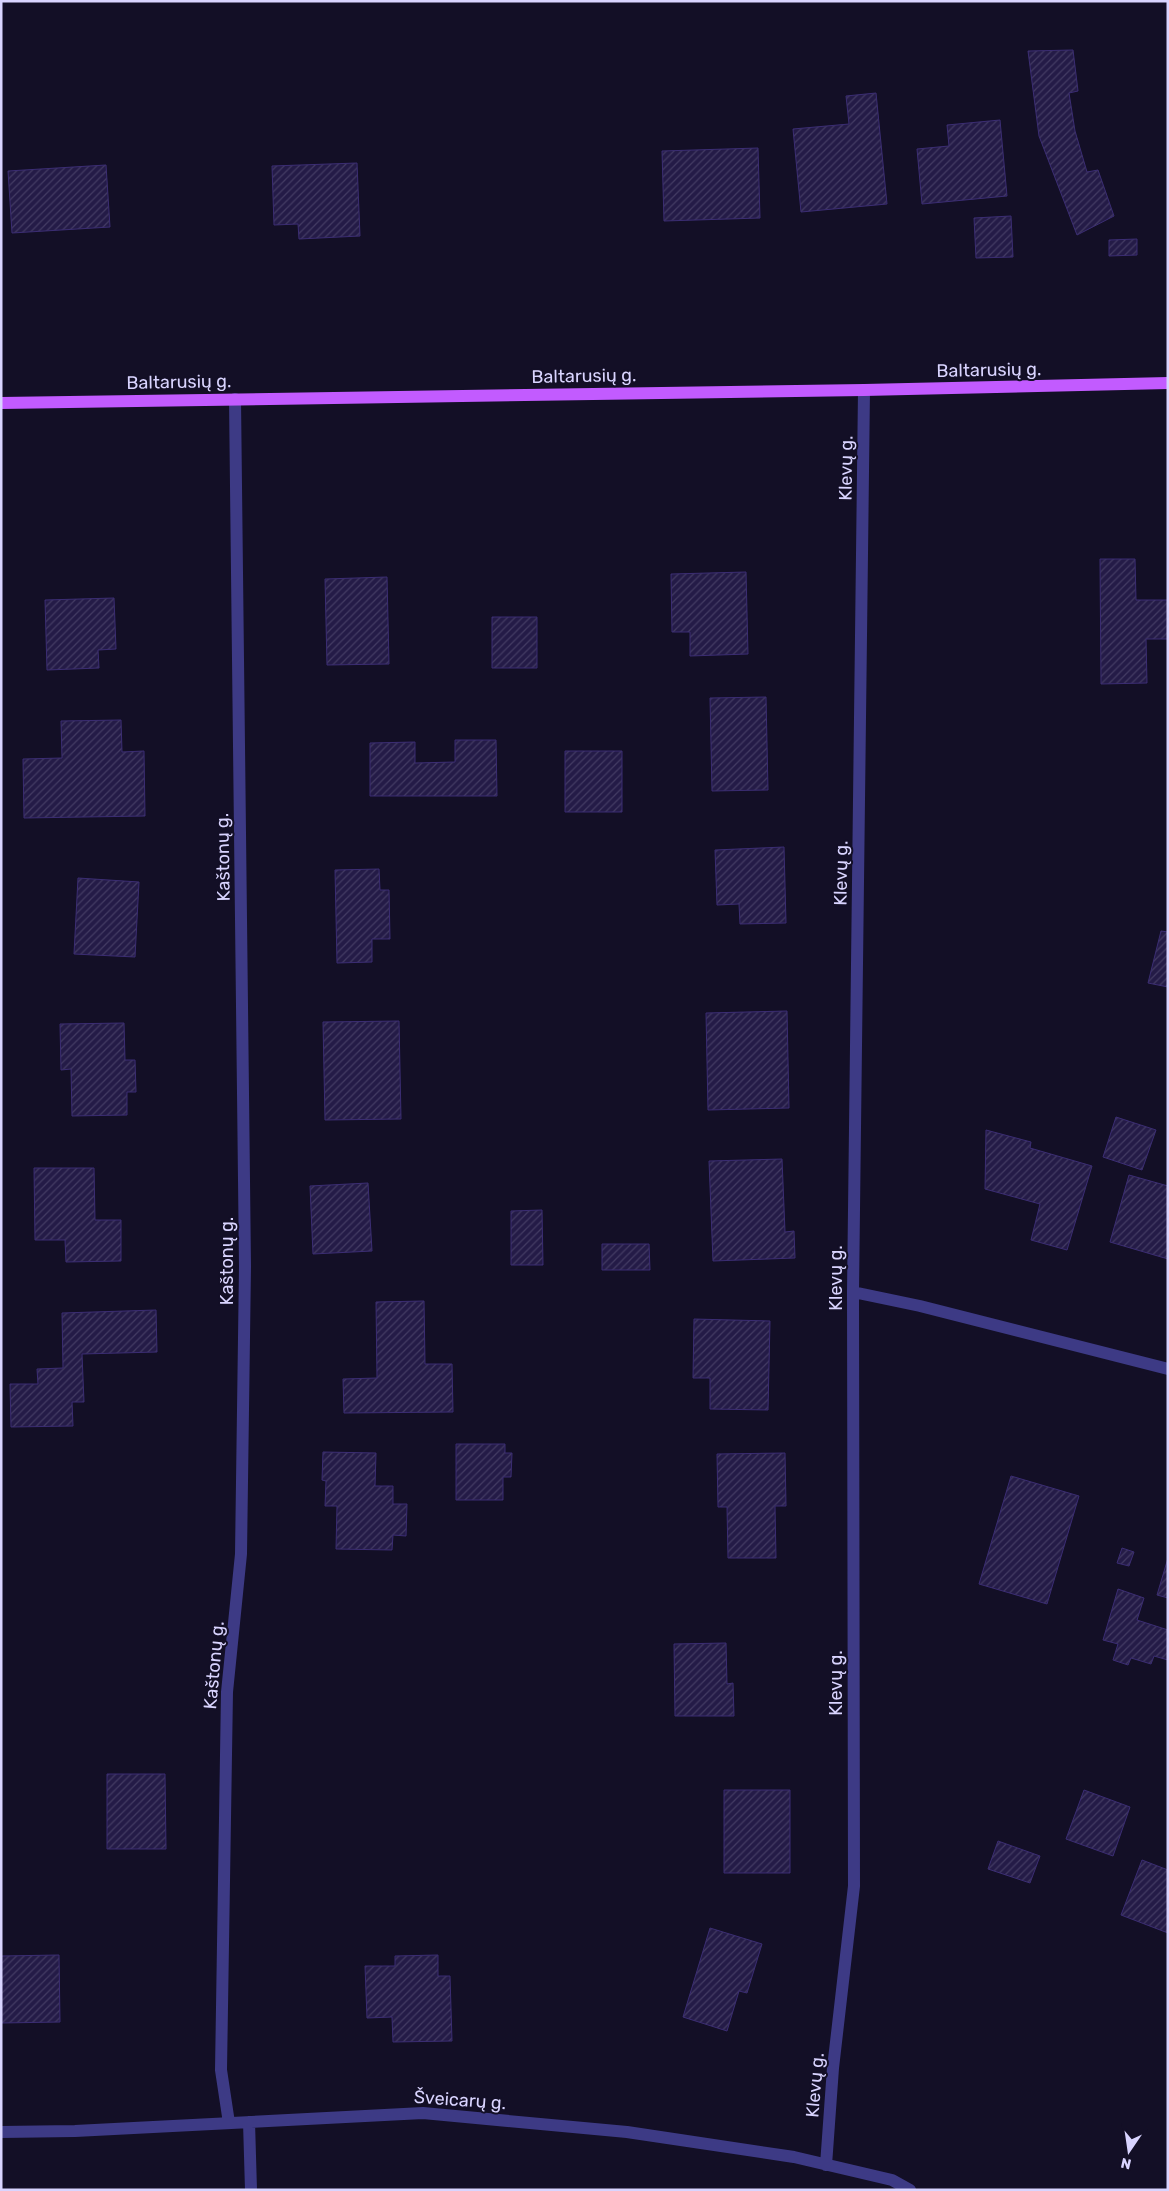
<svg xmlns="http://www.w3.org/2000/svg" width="1169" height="2191" font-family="Rubik,sans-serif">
	<defs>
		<pattern id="building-hatch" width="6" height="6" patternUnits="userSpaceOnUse" patternTransform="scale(1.25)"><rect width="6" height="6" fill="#241b47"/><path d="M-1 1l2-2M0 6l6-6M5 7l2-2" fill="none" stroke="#433b63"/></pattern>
	</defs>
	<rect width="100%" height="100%" fill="#130f26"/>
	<path fill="url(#building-hatch)" stroke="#3b2d73" d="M 1073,50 L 1078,91 L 1069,93 L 1075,131 L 1087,172 L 1098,170 L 1114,216 L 1077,235 L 1039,136 L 1028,51 Z
		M 876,93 L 887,204 L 801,212 L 793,129 L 849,124 L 846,96 Z
		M 1000,120 L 1007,196 L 922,204 L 917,149 L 949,146 L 947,125 Z
		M 758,148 L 760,218 L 664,221 L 662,151 Z
		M 357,163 L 360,236 L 299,239 L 298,224 L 274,225 L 272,166 Z
		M 106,165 L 110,227 L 12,233 L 8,171 Z
		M 1011,216 L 1013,257 L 976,258 L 974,218 Z
		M 1137,239 L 1137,255 L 1109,256 L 1109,240 Z
		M 1100,559 L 1135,559 L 1136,600 L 1168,600 L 1168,639 L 1146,639 L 1147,683 L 1101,684 Z
		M 746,572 L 748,654 L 690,656 L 690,632 L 672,632 L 671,574 Z
		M 387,577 L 389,664 L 327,665 L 325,579 Z
		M 114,598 L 116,649 L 98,650 L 99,668 L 47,670 L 45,600 Z
		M 492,617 L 537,617 L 537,668 L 492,668 Z
		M 766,697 L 768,790 L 712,791 L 710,698 Z
		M 121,720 L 122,752 L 144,751 L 145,816 L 24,818 L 23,759 L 62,758 L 61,721 Z
		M 455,740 L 496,740 L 497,796 L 370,796 L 370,743 L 415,742 L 415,763 L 455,762 Z
		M 565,751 L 622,751 L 622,812 L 565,812 Z
		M 784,847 L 786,923 L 740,924 L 739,904 L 717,905 L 715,850 Z
		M 379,869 L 380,890 L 389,890 L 390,939 L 372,939 L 372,962 L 337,963 L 335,870 Z
		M 78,878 L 139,882 L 135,957 L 74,954 Z
		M 1161,931 L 1168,932 L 1168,987 L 1148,983 Z
		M 787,1011 L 789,1108 L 708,1110 L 706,1013 Z
		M 399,1021 L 401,1119 L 325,1120 L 323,1022 Z
		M 124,1023 L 125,1060 L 135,1060 L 136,1092 L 127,1092 L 127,1115 L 72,1116 L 71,1069 L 61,1070 L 60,1024 Z
		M 1116,1117 L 1156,1130 L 1142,1170 L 1103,1157 Z
		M 986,1130 L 1031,1142 L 1030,1148 L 1092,1166 L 1067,1250 L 1031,1240 L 1040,1204 L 985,1189 Z
		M 782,1159 L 785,1232 L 794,1231 L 795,1258 L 713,1261 L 709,1161 Z
		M 34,1168 L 94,1168 L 95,1220 L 121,1220 L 121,1261 L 66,1262 L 65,1240 L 35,1240 Z
		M 1129,1175 L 1168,1186 L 1168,1259 L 1110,1242 Z
		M 368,1183 L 372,1251 L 313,1254 L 310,1186 Z
		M 542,1210 L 543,1265 L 511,1265 L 511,1211 Z
		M 602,1244 L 649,1244 L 650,1270 L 602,1270 Z
		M 424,1301 L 425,1364 L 452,1364 L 453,1412 L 344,1413 L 343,1379 L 377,1378 L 376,1302 Z
		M 156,1310 L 157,1352 L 82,1354 L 84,1402 L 72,1402 L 73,1426 L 11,1427 L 10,1384 L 38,1384 L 37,1369 L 63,1368 L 62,1313 Z
		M 694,1319 L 770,1321 L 768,1410 L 710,1409 L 710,1378 L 693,1378 Z
		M 456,1444 L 505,1444 L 505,1453 L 512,1453 L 511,1477 L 503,1477 L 503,1500 L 456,1500 Z
		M 323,1452 L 376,1453 L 375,1486 L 393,1486 L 393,1504 L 407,1504 L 406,1536 L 393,1535 L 392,1550 L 336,1549 L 337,1506 L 325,1506 L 326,1481 L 322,1480 Z
		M 785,1453 L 786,1506 L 775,1506 L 776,1558 L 728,1558 L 727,1507 L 718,1507 L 717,1454 Z
		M 1011,1476 L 1079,1496 L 1047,1604 L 979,1584 Z
		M 1122,1548 L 1134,1552 L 1129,1566 L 1117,1563 Z
		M 1168,1558 L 1168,1598 L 1157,1595 Z
		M 1118,1589 L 1144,1598 L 1137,1620 L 1168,1630 L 1168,1660 L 1154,1656 L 1151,1664 L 1131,1658 L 1128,1665 L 1113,1660 L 1118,1644 L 1103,1640 Z
		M 726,1643 L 727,1684 L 733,1683 L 734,1716 L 675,1716 L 674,1644 Z
		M 107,1774 L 165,1774 L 166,1849 L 107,1849 Z
		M 724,1790 L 790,1790 L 790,1873 L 724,1873 Z
		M 1084,1790 L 1130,1807 L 1113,1856 L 1066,1839 Z
		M 998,1841 L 1040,1856 L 1030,1883 L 988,1869 Z
		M 1142,1860 L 1168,1870 L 1168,1933 L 1121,1915 Z
		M 710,1928 L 762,1944 L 747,1993 L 739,1991 L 727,2031 L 683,2017 Z
		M 59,1955 L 60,2022 L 1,2023 L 1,1956 Z
		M 438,1955 L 438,1976 L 450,1976 L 452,2041 L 393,2042 L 392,2017 L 367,2018 L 365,1966 L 395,1966 L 395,1956 Z"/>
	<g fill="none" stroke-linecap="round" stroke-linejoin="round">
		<path stroke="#3d3a85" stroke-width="12" d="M 853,1292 L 920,1306 L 1168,1369
			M 249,2122 L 251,2190
			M 229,2123 L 221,2070 L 227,1692 L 241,1554 L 245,1266 L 235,399
			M 1,2132 L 75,2131 L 423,2113 L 627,2132 L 794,2157 L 892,2180 L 910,2190
			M 826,2165 L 833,2068 L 854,1886 L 853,1292 L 864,390"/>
		<path stroke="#c25bff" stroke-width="12" d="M 1,403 L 864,390 L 1168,383"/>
	</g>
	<g text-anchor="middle" stroke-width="4" stroke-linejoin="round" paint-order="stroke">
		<g font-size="18" fill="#d9d4ff" stroke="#130f26">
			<text transform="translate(989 370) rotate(-1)" y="6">Baltarusių g.</text>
			<text transform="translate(584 376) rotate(-1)" y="6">Baltarusių g.</text>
			<text transform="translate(179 382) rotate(-1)" y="6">Baltarusių g.</text>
			<text transform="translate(846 468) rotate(-89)" y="6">Klevų g.</text>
			<text transform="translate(223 857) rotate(-91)" y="6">Kaštonų g.</text>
			<text transform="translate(841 873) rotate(-89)" y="6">Klevų g.</text>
			<text transform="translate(227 1261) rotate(-90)" y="6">Kaštonų g.</text>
			<text transform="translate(836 1278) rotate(-90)" y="6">Klevų g.</text>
			<text transform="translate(214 1665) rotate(-85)" y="6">Kaštonų g.</text>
			<text transform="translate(836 1683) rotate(-90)" y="6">Klevų g.</text>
			<text transform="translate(815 2085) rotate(-85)" y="6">Klevų g.</text>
			<text transform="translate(460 2100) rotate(4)" y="6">Šveicarų g.</text>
		</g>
	</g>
	<rect width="1169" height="2191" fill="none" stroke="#d9d4ff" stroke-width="5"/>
	<g transform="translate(1129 2151) rotate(193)" stroke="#130f26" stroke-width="4" paint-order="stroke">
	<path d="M0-4L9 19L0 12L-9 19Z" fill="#d9d4ff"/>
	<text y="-8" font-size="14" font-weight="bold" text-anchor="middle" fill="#d9d4ff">N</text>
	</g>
</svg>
